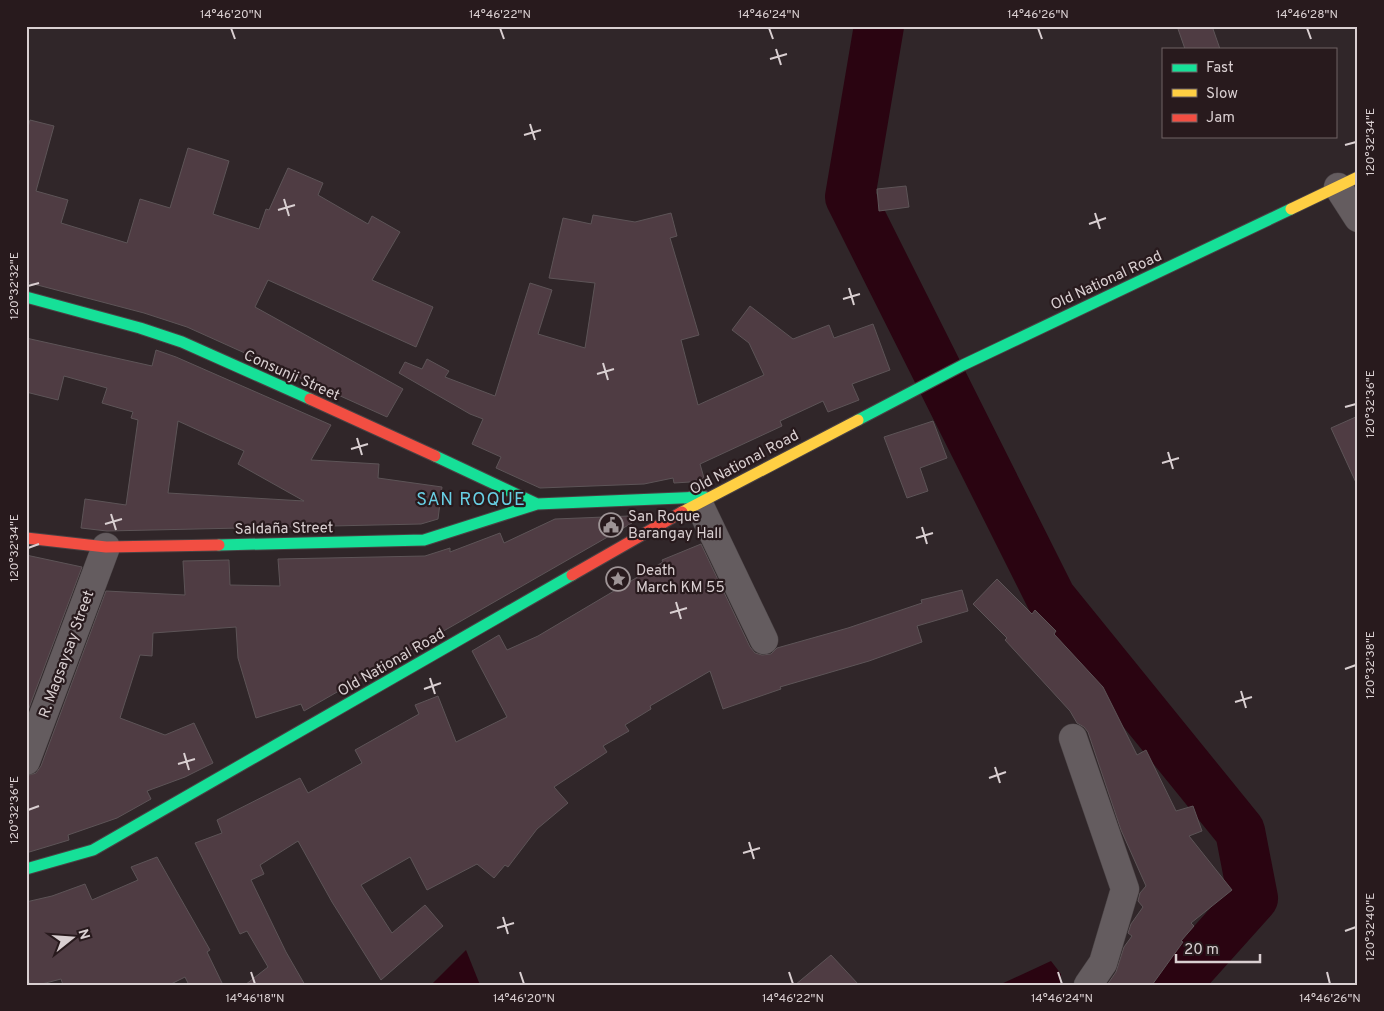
<svg xmlns="http://www.w3.org/2000/svg" width="1384" height="1011" font-family="Overpass,sans-serif">
	<rect width="100%" height="100%" fill="#302629"/>
	<path fill="#2a0411" d="M 466,950 L 480,985 L 431,985 Z
		M 1051,961 L 1061,974 L 1060,985 L 999,985 Z"/>
	<g fill="none" stroke-linecap="round" stroke-linejoin="round">
		<path stroke="#2a0411" stroke-width="50" d="M 879,26 L 850,197 L 1051,598 L 1240,831 L 1253,898 L 1175,985"/>
	</g>
	<path fill="#4f3c43" stroke="#5d5457" fill-rule="evenodd" d="M 1177,26 L 1212,26 L 1220,49 L 1185,49 Z
		M 30,120 L 54,126 L 36,191 L 68,200 L 61,223 L 127,243 L 140,199 L 170,208 L 188,148 L 229,161 L 213,214 L 259,229 L 266,209 L 269,210 L 288,168 L 323,183 L 318,195 L 368,224 L 372,216 L 400,232 L 372,280 L 433,307 L 416,347 L 268,280 L 255,307 L 403,389 L 387,417 L 187,327 L 144,313 L 26,282 L 26,134 Z
		M 906,186 L 909,207 L 879,211 L 877,189 Z
		M 671,213 L 677,236 L 670,238 L 699,335 L 681,340 L 698,405 L 764,375 L 749,343 L 732,330 L 750,306 L 793,339 L 829,325 L 834,338 L 873,324 L 890,370 L 852,384 L 859,400 L 828,412 L 823,401 L 780,421 L 782,426 L 700,464 L 704,478 L 690,482 L 674,483 L 673,478 L 644,484 L 540,488 L 496,468 L 501,457 L 472,444 L 483,419 L 470,414 L 399,373 L 405,362 L 422,369 L 427,359 L 449,371 L 445,377 L 495,396 L 530,283 L 552,290 L 538,334 L 585,348 L 595,283 L 549,278 L 563,218 L 591,224 L 593,215 L 635,222 Z
		M 26,338 L 152,366 L 156,350 L 176,357 L 331,425 L 311,460 L 379,464 L 378,478 L 442,487 L 438,519 L 421,524 L 107,531 L 81,528 L 85,499 L 126,505 L 138,420 L 131,418 L 133,412 L 102,403 L 107,388 L 64,376 L 58,400 L 26,392 ZM 178,421 L 244,451 L 238,464 L 304,501 L 168,493 Z
		M 1358,416 L 1358,487 L 1331,428 Z
		M 933,421 L 947,458 L 920,468 L 928,491 L 907,498 L 884,437 Z
		M 629,516 L 632,523 L 304,711 L 301,704 L 256,718 L 238,658 L 236,627 L 153,633 L 152,656 L 140,655 L 120,718 L 165,735 L 194,723 L 213,763 L 185,777 L 147,791 L 151,799 L 117,818 L 68,835 L 69,840 L 26,853 L 26,776 L 36,773 L 41,766 L 106,591 L 185,595 L 183,561 L 229,560 L 230,585 L 280,586 L 278,559 L 425,556 L 450,548 L 450,552 L 500,533 L 504,543 L 555,519 Z
		M 701,544 L 750,647 L 755,653 L 762,655 L 771,654 L 777,648 L 848,628 L 922,603 L 921,600 L 962,590 L 968,611 L 917,626 L 922,642 L 869,661 L 780,687 L 781,689 L 723,709 L 710,671 L 650,706 L 651,709 L 625,725 L 629,731 L 603,746 L 607,752 L 554,787 L 568,803 L 537,829 L 508,867 L 505,865 L 494,878 L 477,864 L 427,890 L 410,857 L 361,885 L 392,933 L 425,905 L 443,926 L 381,980 L 332,902 L 298,841 L 260,865 L 264,874 L 251,880 L 286,952 L 305,985 L 245,985 L 268,967 L 247,931 L 240,934 L 195,843 L 222,833 L 217,820 L 300,778 L 308,793 L 362,763 L 355,750 L 419,714 L 415,705 L 438,696 L 456,742 L 507,717 L 472,651 L 499,635 L 507,650 L 538,636 L 663,562 L 662,560 Z
		M 26,555 L 82,567 L 26,716 Z
		M 997,579 L 1032,614 L 1035,610 L 1056,631 L 1054,634 L 1103,687 L 1137,755 L 1146,750 L 1176,811 L 1193,806 L 1202,831 L 1189,836 L 1232,890 L 1191,923 L 1194,926 L 1181,941 L 1183,942 L 1152,985 L 1107,985 L 1116,972 L 1124,947 L 1132,936 L 1128,933 L 1131,924 L 1143,907 L 1138,901 L 1140,893 L 1146,886 L 1121,830 L 1088,732 L 1084,727 L 1077,723 L 1070,711 L 1005,640 L 1007,638 L 973,604 Z
		M 157,857 L 210,950 L 207,952 L 223,985 L 189,985 L 185,977 L 169,985 L 63,985 L 61,979 L 38,985 L 30,985 L 26,967 L 26,902 L 52,896 L 85,884 L 92,900 L 138,880 L 131,867 Z
		M 831,955 L 859,985 L 795,985 Z"/>
	<g fill="none" stroke-linecap="round" stroke-linejoin="round">
		<g stroke="#494244" stroke-width="29">
			<path id="street" d="M 1338,187 L 1358,218
				M 698,502 L 764,640
				M 1073,738 L 1125,889 L 1103,963 L 1088,985
				M 26,761 L 106,547"/>
		</g>
		<g stroke="#494244" stroke-width="13">
			<path id="fast" d="M 26,297 L 140,328 L 182,342 L 310,399
				M 858,420 L 963,365 L 1291,209
				M 435,456 L 537,504
				M 219,545 L 424,540 L 537,504 L 704,497
				M 26,869 L 93,850 L 572,575"/>
		</g>
		<g stroke="#494244" stroke-width="13">
			<path id="slow" d="M 1291,209 L 1358,177
				M 682,512 L 858,420"/>
		</g>
		<g stroke="#494244" stroke-width="13">
			<path id="jam" d="M 310,399 L 435,456
				M 26,538 L 106,547 L 219,545
				M 572,575 L 682,512"/>
		</g>
		<use href="#street" stroke="#645c5f" stroke-width="28"/>
		<use href="#fast" stroke="#16e098" stroke-width="11"/>
		<use href="#slow" stroke="#ffcf43" stroke-width="11"/>
		<use href="#jam" stroke="#f24e42" stroke-width="11"/>
	</g>
	<path fill="none" stroke="#d9cfd1" stroke-width="2" d="M 231,28 L 235,39M 500,28 L 504,39M 769,28 L 773,39M 1038,28 L 1042,39M 1307,28 L 1311,39M 776,49 L 781,65M 770,59 L 787,54M 530,124 L 535,140M 524,135 L 541,130M 1345,145 L 1356,142M 284,199 L 289,216M 278,210 L 295,205M 1095,213 L 1100,229M 1089,224 L 1106,218M 28,286 L 39,283M 849,288 L 854,305M 843,299 L 860,294M 603,363 L 608,380M 597,374 L 614,369M 1345,407 L 1356,404M 357,438 L 362,455M 351,449 L 368,444M 1168,452 L 1173,469M 1162,463 L 1179,458M 111,514 L 116,530M 105,524 L 122,519M 922,527 L 927,544M 916,538 L 933,533M 28,548 L 39,544M 676,602 L 681,619M 670,613 L 687,608M 1345,669 L 1356,665M 430,678 L 435,694M 424,689 L 441,683M 1241,691 L 1246,708M 1235,702 L 1252,697M 184,753 L 189,770M 178,764 L 195,759M 995,767 L 1000,783M 989,778 L 1006,772M 28,810 L 39,806M 749,842 L 754,859M 743,853 L 760,848M 503,917 L 508,934M 497,928 L 514,923M 1345,931 L 1356,927M 251,972 L 255,984M 520,972 L 524,984M 789,972 L 793,984M 1058,972 L 1062,984M 1327,972 L 1330,984"/>
	<defs>
		<g id="civic-ring" transform="scale(1.25)"><circle r="9.5" fill="#281a1d" stroke="#9e9496" stroke-width="1.5"/><path d="M-.6-6.5H3V-4.5H.6V-3L4-1V1h2V6H-6V1h2V-1L-.6-3ZM-1.2 2.5V6h2.4V2.5Z" fill="#9e9496"/></g>
		<g id="sight-ring" transform="scale(1.25)"><circle r="9.5" fill="#281a1d" stroke="#9e9496" stroke-width="1.5"/><path d="M0-6L1.8-2.2L6-1.7L2.9 1.2L3.7 5.4L0 3.3L-3.7 5.4L-2.9 1.2L-6-1.7L-1.8-2.2Z" fill="#9e9496"/></g>
	</defs>
	<g fill-rule="evenodd">
		<use href="#civic-ring" x="611" y="525"/>
		<use href="#sight-ring" x="618" y="579"/>
	</g>
	<g text-anchor="middle" stroke-width="4.5" stroke-linejoin="round" paint-order="stroke">
		<g font-size="15" fill="#d9cfd1" stroke="#281a1d">
			<text transform="translate(1106 280) rotate(-25)" y="5">Old National Road</text>
			<text transform="translate(292 375) rotate(24)" y="5">Consunji Street</text>
			<text transform="translate(744 462) rotate(-28)" y="5">Old National Road</text>
			<text transform="translate(284 528) rotate(-1)" y="5">Saldaña Street</text>
			<text transform="translate(66 654) rotate(-70)" y="5">R. Magsaysay Street</text>
			<text transform="translate(391 662) rotate(-30)" y="5">Old National Road</text>
		</g>
		<g font-size="15" fill="#d9cfd1" stroke="#281a1d" text-anchor="start">
			<text x="628" y="521">San Roque<tspan x="628" dy="17">Barangay Hall</tspan></text>
			<text x="636" y="575">Death<tspan x="636" dy="17">March KM 55</tspan></text>
		</g>
		<g font-size="18" letter-spacing="1" fill="#68cfe4" stroke="#281a1d">
			<text x="471" y="505">SAN ROQUE</text>
		</g>
	</g>
	<rect width="1384" height="1011" fill="none" stroke="#281a1d" stroke-width="55"/>
	<rect x="1162" y="48" width="175" height="90" fill="#281a1d" stroke="#6f6265"/>
	<rect x="1172" y="64" width="25" height="8" fill="#16e098" stroke="#6f6265"/>
	<text x="1206" y="72" font-size="15" fill="#d9cfd1">Fast</text>
	<rect x="1172" y="89" width="25" height="8" fill="#ffcf43" stroke="#6f6265"/>
	<text x="1206" y="98" font-size="15" fill="#d9cfd1">Slow</text>
	<rect x="1172" y="114" width="25" height="8" fill="#f24e42" stroke="#6f6265"/>
	<text x="1206" y="122" font-size="15" fill="#d9cfd1">Jam</text>
	<g transform="translate(72 938) rotate(73)" stroke="#281a1d" stroke-width="4" paint-order="stroke">
	<path d="M0-4L9 19L0 12L-9 19Z" fill="#d9cfd1"/>
	<text y="-8" font-size="14" font-weight="bold" text-anchor="middle" fill="#d9cfd1">N</text>
	</g>
	<path d="M1176 954v8h84v-8" fill="none" stroke="#d9cfd1" stroke-width="2.5"/>
	<text x="1184" y="954" font-size="15" fill="#d9cfd1" stroke="#281a1d" stroke-width="4" paint-order="stroke">20 m</text>
	<rect x="28" y="28" width="1328" height="956" fill="none" stroke="#d9cfd1" stroke-width="2"/>
	<g font-size="12" text-anchor="middle" fill="#d9cfd1">
		<text x="231" y="18">14°46'20"N</text>
		<text x="500" y="18">14°46'22"N</text>
		<text x="769" y="18">14°46'24"N</text>
		<text x="1038" y="18">14°46'26"N</text>
		<text x="1307" y="18">14°46'28"N</text>
		<text transform="translate(1370 142) rotate(-90)" y="4">120°32'34"E</text>
		<text transform="translate(14 286) rotate(-90)" y="4">120°32'32"E</text>
		<text transform="translate(1370 404) rotate(-90)" y="4">120°32'36"E</text>
		<text transform="translate(14 548) rotate(-90)" y="4">120°32'34"E</text>
		<text transform="translate(1370 665) rotate(-90)" y="4">120°32'38"E</text>
		<text transform="translate(14 810) rotate(-90)" y="4">120°32'36"E</text>
		<text transform="translate(1370 927) rotate(-90)" y="4">120°32'40"E</text>
		<text x="255" y="1002">14°46'18"N</text>
		<text x="524" y="1002">14°46'20"N</text>
		<text x="793" y="1002">14°46'22"N</text>
		<text x="1062" y="1002">14°46'24"N</text>
		<text x="1330" y="1002">14°46'26"N</text>
	</g>
</svg>
